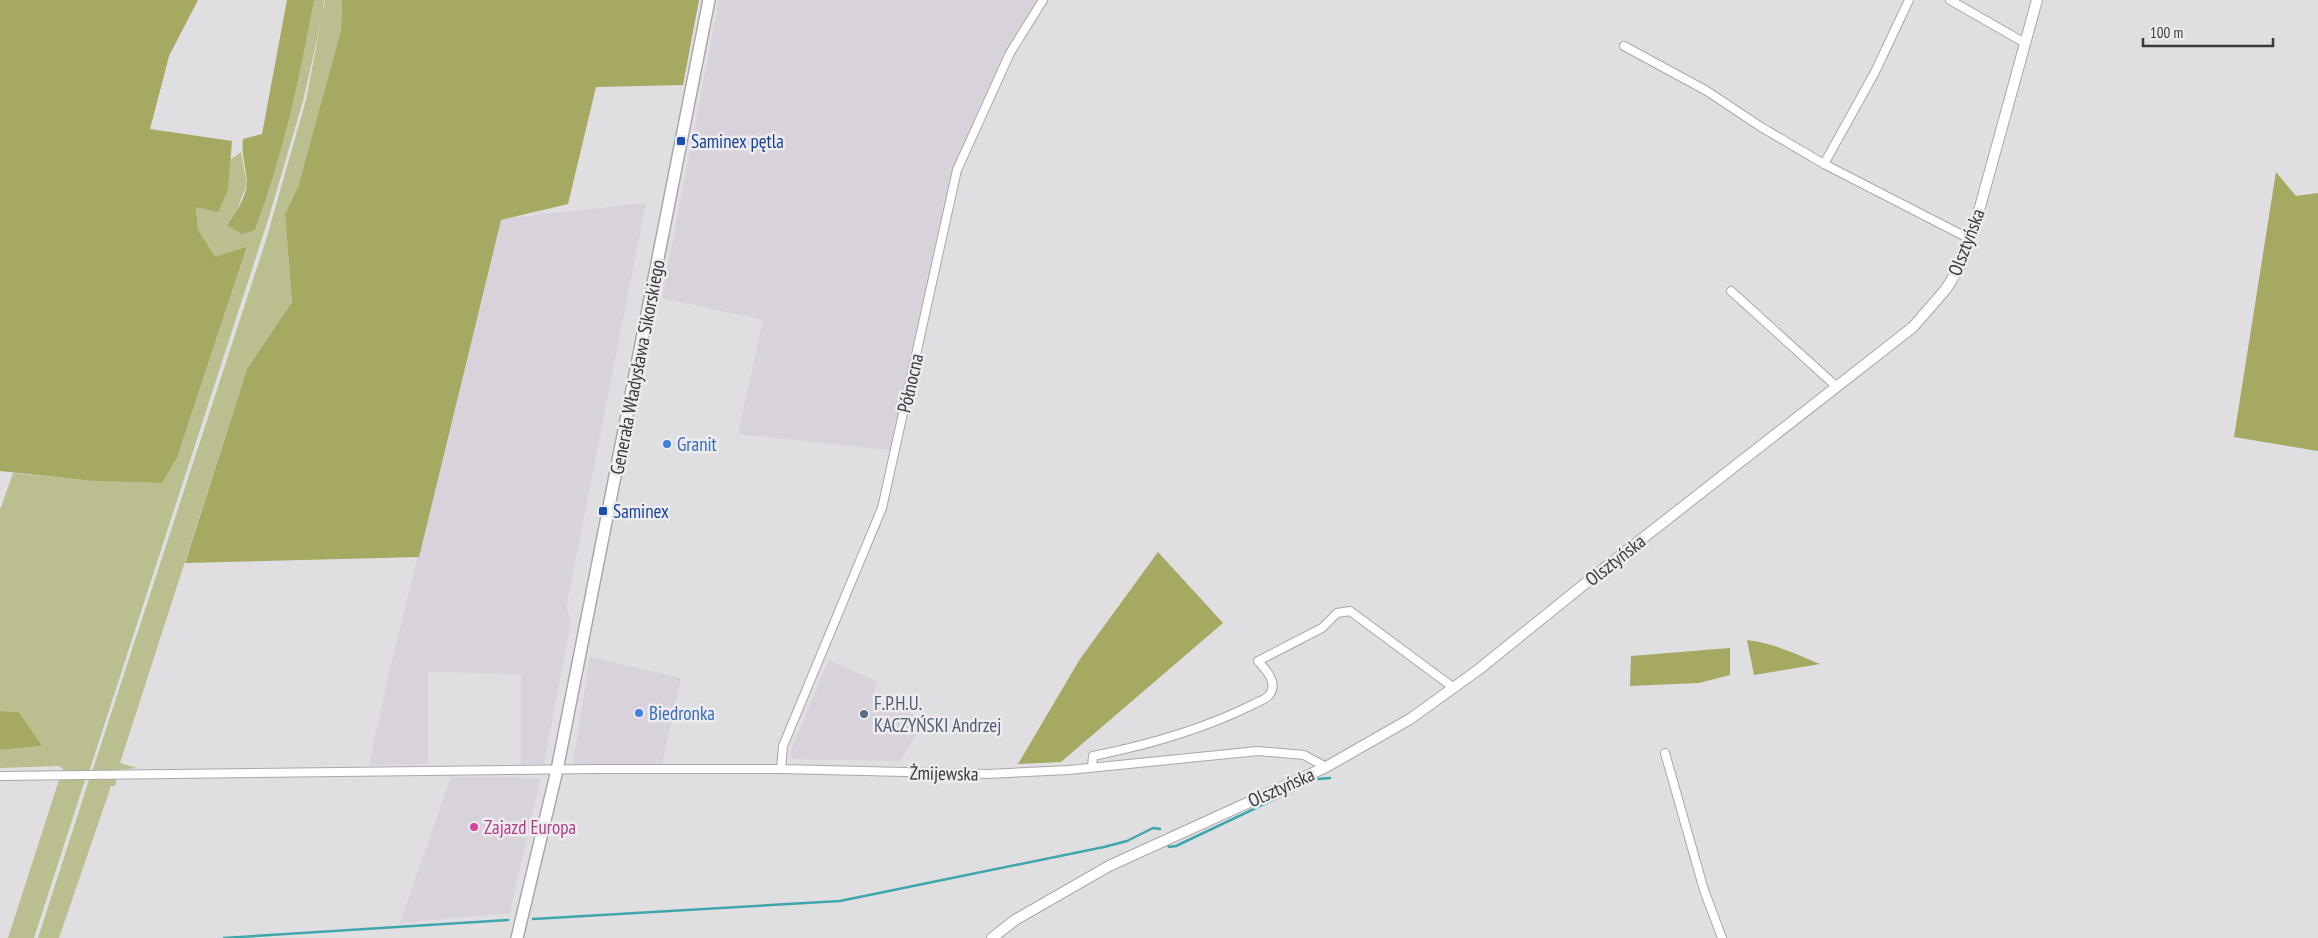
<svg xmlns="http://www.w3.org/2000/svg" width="2318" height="938" font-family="'PT Sans Narrow',sans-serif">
	<rect width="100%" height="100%" fill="#dfdee1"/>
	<path fill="#d8d2db" d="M 719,0 L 1039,0 L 1011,44 L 957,160 L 898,451 L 738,434 L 763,320 L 662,298 Z
		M 646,203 L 566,608 L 571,620 L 544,764 L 521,764 L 521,674 L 428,672 L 428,764 L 369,765 L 388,677 L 501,219 Z
		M 590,657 L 681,678 L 662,763 L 573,764 Z
		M 829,660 L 878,682 L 872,697 L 925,720 L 900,761 L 793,759 L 790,752 Z
		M 451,777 L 516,777 L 540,779 L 510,913 L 400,923 Z"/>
	<path fill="#bbbe8e" d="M 314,0 L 324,0 L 323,12 L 325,0 L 342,0 L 341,30 L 298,187 L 285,214 L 292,302 L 247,369 L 120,763 L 137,768 L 92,772 L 266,240 L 306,100 L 321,22 L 303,101 L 269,217 L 89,772 L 65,771 L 59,766 L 0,768 L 0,750 L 42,746 L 19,712 L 0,711 L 0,510 L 13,473 L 92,481 L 162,483 L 177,458 L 247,248 L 215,258 L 198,230 L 196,207 L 228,190 L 230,160 L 241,152 L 247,184 L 236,212 L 227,224 L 255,230 C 283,155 300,78 314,0 Z
		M 90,777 L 117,777 L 115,786 L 111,786 L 59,938 L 38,938 Z
		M 59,780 L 85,780 L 34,938 L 8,938 Z"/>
	<path fill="#a5a962" d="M 0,0 L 198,0 L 169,56 L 150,129 L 232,141 L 228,190 L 218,212 L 196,207 L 198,230 L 215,257 L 247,247 L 177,458 L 162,483 L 92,481 L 0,471 Z
		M 287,0 L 314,0 C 300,78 283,155 255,230 L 242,234 L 227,225 C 235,214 247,196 247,182 C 246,167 241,155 243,139 L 262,134 Z
		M 342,0 L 699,0 L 683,85 L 596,87 L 568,204 L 501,220 L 419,557 L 185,563 L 247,369 L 292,302 L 285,214 L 298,187 L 341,30 Z
		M 2276,172 L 2296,196 L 2318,193 L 2318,451 L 2234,437 Z
		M 1158,552 L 1223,623 L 1061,762 L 1018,764 L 1080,659 Z
		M 1747,640 C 1773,643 1796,654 1820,664 L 1754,675 Z
		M 1730,648 L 1730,675 L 1699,683 L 1630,686 L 1631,656 Z
		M 0,711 L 19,712 L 42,746 L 0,750 Z"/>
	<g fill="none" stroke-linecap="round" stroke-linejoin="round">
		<path stroke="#3fa6a9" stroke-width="2.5" d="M 1168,845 L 1169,847 L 1176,846 L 1298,788 L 1318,779 L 1330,778
			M 533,919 L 840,901 L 1104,847 L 1127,841 L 1153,828 L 1160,829
			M 224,938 L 508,920"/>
		<g stroke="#a8a7aa" stroke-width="10">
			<path id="street" d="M 1909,0 L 1875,72 L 1824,164 L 1970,239
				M 1950,0 L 2025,43
				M 1624,46 L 1707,91 L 1761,127 L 1824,164
				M 1731,291 L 1837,387
				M 1665,753 L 1704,890 L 1722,938
				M 1092,767 L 1093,756 C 1148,745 1204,729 1254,704 C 1259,701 1267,699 1270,694 C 1278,682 1266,670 1258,661 L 1322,628 L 1337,613 L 1350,611 L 1454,688
				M 781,769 L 783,746 L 882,508 L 957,170 L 1010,53 L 1043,0
				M 0,776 L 597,769 L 781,769 L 988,774 L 1069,770 L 1258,751 L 1304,755 L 1326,767"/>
		</g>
		<g stroke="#a8a7aa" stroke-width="12">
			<path id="secondary" d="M 992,938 L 1015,920 L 1109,866 L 1326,767 L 1410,719 L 1478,670 L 1597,574 L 1913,327 L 1946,289 L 1959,268 L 1977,218 L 2037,0"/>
		</g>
		<g stroke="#a8a7aa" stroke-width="14">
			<path id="primary" d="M 517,938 L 557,770 L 709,0"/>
		</g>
		<use href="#street" stroke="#fff" stroke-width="8"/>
		<use href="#secondary" stroke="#fff" stroke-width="10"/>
		<use href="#primary" stroke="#fff" stroke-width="11"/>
	</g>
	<g fill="#1a4fb4" stroke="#edebee" stroke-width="2">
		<rect x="676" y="136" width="10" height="10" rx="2.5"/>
		<rect x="598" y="506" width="10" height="10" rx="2.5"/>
	</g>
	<g fill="#3f7fe0" stroke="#edebee" stroke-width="2">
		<circle cx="667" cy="444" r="5"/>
		<circle cx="639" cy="713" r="5"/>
	</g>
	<circle fill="#5c6f8a" stroke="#edebee" stroke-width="2" cx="864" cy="714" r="5"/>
	<circle fill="#d1479c" stroke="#edebee" stroke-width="2" cx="474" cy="827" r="5"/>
	<g text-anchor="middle" stroke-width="5" stroke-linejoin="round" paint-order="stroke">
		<g font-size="19" fill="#164399" stroke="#edebee" text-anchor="start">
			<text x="691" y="148">Saminex pętla</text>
			<text x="613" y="518">Saminex</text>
		</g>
		<g font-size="19" fill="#3a393b" stroke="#edebee">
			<text transform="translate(1966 242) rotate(-69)" y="7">Olsztyńska</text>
			<text transform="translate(637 367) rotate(-79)" y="7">Generała Władysława Sikorskiego</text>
			<text transform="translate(910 383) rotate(-77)" y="7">Północna</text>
			<text transform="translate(1615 560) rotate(-38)" y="7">Olsztyńska</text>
			<text transform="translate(944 773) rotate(1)" y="7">Żmijewska</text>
			<text transform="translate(1281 787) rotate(-24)" y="7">Olsztyńska</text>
		</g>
		<g font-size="19" fill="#366cbe" stroke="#edebee" text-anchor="start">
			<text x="677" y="451">Granit</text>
			<text x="649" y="720">Biedronka</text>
		</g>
		<g font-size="19" fill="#4e5e75" stroke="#edebee" text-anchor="start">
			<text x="874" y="710">F.P.H.U.<tspan x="874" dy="22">KACZYŃSKI Andrzej</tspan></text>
		</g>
		<g font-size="19" fill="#b23c85" stroke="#edebee" text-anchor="start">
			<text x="484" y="834">Zajazd Europa</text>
		</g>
	</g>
	<path d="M2143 38v8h130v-8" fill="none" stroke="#3a393b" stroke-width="2.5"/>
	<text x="2150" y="38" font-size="15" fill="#3a393b" stroke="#edebee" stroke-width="4" paint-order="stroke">100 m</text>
</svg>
